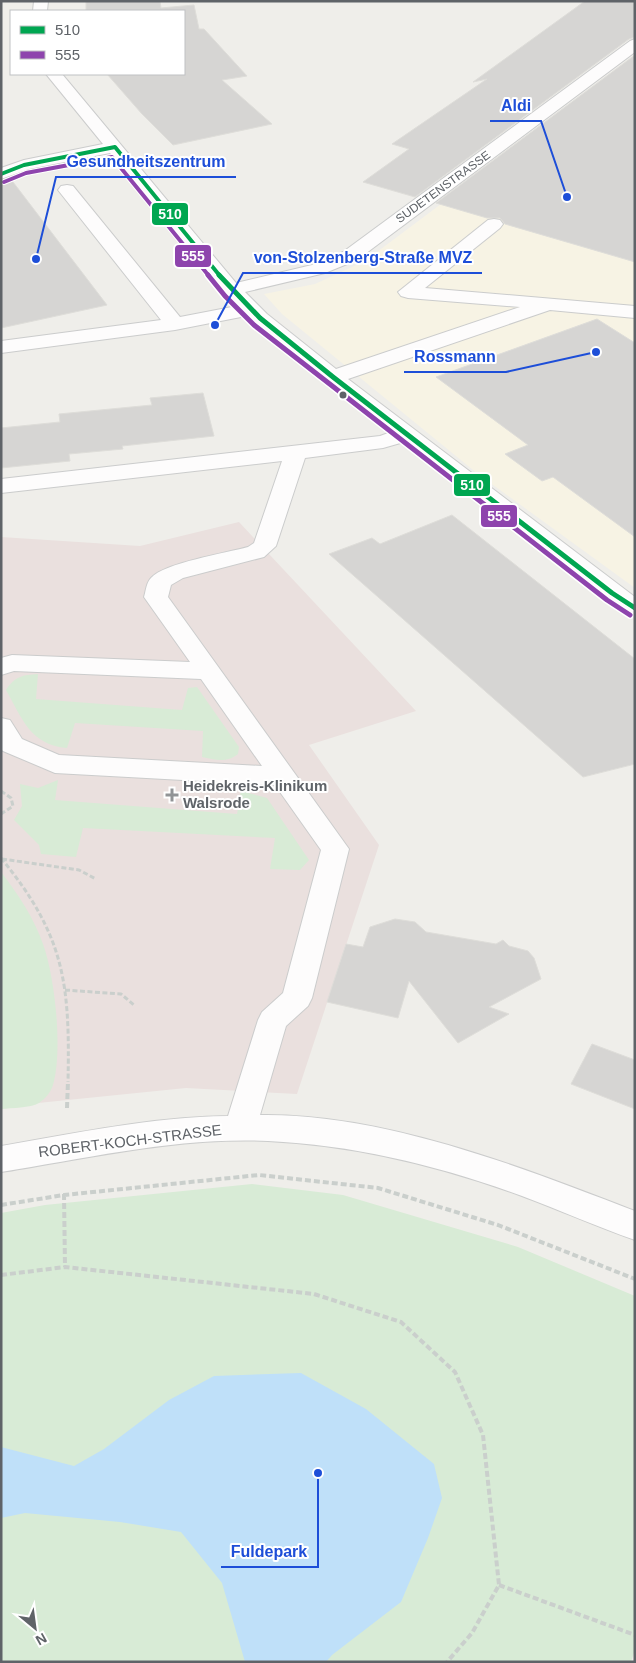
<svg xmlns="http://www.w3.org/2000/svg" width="636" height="1663" font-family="Helvetica,sans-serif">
	<rect width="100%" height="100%" fill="#efeeea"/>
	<path fill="#f7f3e4" d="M 529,138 L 635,165 L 635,588 L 478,474 L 282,314 L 264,294 L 315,284 L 365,261 Z"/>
	<path fill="#eae0de" d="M 239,522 L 416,711 L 309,745 L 379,845 L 297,1094 L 186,1088 L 38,1103 L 1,1109 L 1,537 L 140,546 Z"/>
	<path fill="#d8ebd6" d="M 38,674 L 36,699 L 182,710 L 188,688 L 197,687 L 239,747 L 238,754 C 227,763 215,760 202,757 L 203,731 L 75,723 L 67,748 C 30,745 22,718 6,690 C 15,676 23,675 38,674 Z
		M 58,780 L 55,800 L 237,814 L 241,791 L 267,798 L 309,860 L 300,870 L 270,869 L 275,838 L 83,828 L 76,857 L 41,854 L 39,845 L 14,820 L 22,806 L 20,784 L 38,788 Z
		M 1,872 C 18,894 34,918 43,944 C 55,977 63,1051 53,1085 C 51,1092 45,1099 39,1103 C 30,1108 12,1108 1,1109 Z
		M 252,1184 L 343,1195 L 518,1247 L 635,1296 L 635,1650 L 631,1662 L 1,1662 L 1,1213 L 45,1205 Z"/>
	<path fill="#bfe0f9" d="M 301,1373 L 366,1409 L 434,1464 L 442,1498 L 428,1538 L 401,1602 L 332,1655 L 326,1662 L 245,1662 L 222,1583 L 181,1532 L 120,1522 L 25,1513 L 1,1518 L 1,1447 L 74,1466 L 104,1449 L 169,1400 L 214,1376 Z"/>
	<path fill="#d6d5d3" stroke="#deddd9" d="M 86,1 L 160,1 L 161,8 L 194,5 L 199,29 L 204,29 L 247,76 L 222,80 L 272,124 L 173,145 L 142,114 L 107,74 L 184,74 L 184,11 L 86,11 Z
		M 585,1 L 635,1 L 635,37 L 629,39 L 415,197 L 363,182 L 409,149 L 392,144 L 487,79 L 473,82 Z
		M 635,55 L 635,262 L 505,224 L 500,218 L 487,218 L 436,203 Z
		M 10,178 L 107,305 L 1,328 L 1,181 Z
		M 597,319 L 635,343 L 635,537 L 553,477 L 542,481 L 505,454 L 528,445 L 436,377 Z
		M 203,393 L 214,436 L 122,446 L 123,449 L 69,454 L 70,461 L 1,468 L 1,428 L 60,422 L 59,414 L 152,405 L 150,398 Z
		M 452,515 L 635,659 L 635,764 L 583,777 L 329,554 L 372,538 L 380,544 Z
		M 395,919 L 415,922 L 426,932 L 496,944 L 503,940 L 509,946 L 528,951 L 534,958 L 541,979 L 489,1007 L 509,1014 L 458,1043 L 409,981 L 398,1018 L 327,1002 L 346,944 L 363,947 L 370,927 Z
		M 592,1044 L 635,1060 L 635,1109 L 571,1084 Z"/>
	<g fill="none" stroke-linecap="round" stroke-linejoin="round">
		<g stroke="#cbcccc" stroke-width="2">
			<path id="minor" d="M 34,1 L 48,1 L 47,11 L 33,11 Z
				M 635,39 L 635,52 L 357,260 L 325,273 L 245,292 L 267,314 L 336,369 L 520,307 L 408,298 L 401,296 L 398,292 L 488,220 L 494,219 L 500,220 L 503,224 L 500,228 L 425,288 L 635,306 L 635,318 L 550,310 L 348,379 L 635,597 L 635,615 L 626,613 L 604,598 L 404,442 L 383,448 L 305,458 L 276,546 L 264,557 L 183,578 L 171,585 L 168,597 L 349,849 L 312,998 L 308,1006 L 286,1026 L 260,1115 C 383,1113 521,1167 635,1211 L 635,1240 C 597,1227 560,1210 522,1196 C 440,1166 355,1145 268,1141 C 178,1137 89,1158 1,1172 L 1,1146 C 76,1133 152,1117 228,1116 L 258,1020 L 262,1012 L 283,993 L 321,850 L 275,785 L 55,773 L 3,751 L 1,749 L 1,718 L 10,720 L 22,739 L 59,755 L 262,766 L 201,679 L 14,671 L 1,675 L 1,658 L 12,655 L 190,662 L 144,597 C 146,591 146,583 151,578 C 164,563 226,553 248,547 L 254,543 L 282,461 L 1,493 L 1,479 L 380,436 L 391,432 L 246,316 L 175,330 L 1,353 L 1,341 L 161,320 L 58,190 L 61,186 L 67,185 L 73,186 L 180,317 L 237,306 L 110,153 L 29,169 L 1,179 L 1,168 L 24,160 L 103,144 L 46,74 L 62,74 L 236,283 L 312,265 L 343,252 L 630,41 Z"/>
		</g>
		<path stroke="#cacfcc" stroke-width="3" stroke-dasharray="5 2.5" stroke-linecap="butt" d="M 1,791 L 11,798 L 13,806 L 1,814
			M 1,858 C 65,936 70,984 68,1082
			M 2,859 L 79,870 L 96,879
			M 65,990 L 121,994 L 134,1005"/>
		<path stroke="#cacfcc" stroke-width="4" stroke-dasharray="6 3" stroke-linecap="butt" d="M 67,1108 L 68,1081
			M 64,1194 L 65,1267
			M 1,1205 L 64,1195 L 259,1175 L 378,1188 L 498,1225 L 635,1279
			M 1,1275 L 65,1267 L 314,1294 L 401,1322 L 455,1372 L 483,1435 L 499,1585 L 472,1633 L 447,1662
			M 499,1585 L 635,1635"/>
		<use href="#minor" fill="#fdfcfc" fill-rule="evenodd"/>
		<g stroke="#fff" stroke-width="6">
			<path id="bus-1-far1" d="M 1,174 L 24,165 L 115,147 L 220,276"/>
		</g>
		<g stroke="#fff" stroke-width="8">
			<path id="bus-1" d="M 219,275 L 260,318 L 333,377 L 612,593 L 635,608"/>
		</g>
		<g stroke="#fff" stroke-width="6">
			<path id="bus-2-far1" d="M 4,182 L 26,173 L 112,157 L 209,276"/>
		</g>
		<g stroke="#fff" stroke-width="8">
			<path id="bus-2" d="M 208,275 L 225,296 L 254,325 L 607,600 L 630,615"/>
		</g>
		<use href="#bus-1-far1" stroke="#00a651" stroke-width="4"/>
		<use href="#bus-1" stroke="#00a651" stroke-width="5"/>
		<use href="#bus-2-far1" stroke="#8e44ad" stroke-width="4"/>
		<use href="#bus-2" stroke="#8e44ad" stroke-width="5"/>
	</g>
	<circle fill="#5f6368" stroke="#fff" stroke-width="2" cx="343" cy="395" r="4.5"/>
	<path fill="#919496" stroke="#fff" stroke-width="2" d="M169.5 787.5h5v5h5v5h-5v5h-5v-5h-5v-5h5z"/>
	<g text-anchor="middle" stroke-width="4" stroke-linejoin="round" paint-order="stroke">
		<g font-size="12" fill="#5f6368" stroke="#fff">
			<text transform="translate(443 187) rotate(-36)" y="4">SUDETENSTRASSE</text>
		</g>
		<g font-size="15" font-weight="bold" fill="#5f6368" stroke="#fff" text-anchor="start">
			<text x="183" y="791">Heidekreis-Klinikum<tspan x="183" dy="17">Walsrode</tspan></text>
		</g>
		<g font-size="15" fill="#5f6368" stroke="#fff">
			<text transform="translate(130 1141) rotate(-7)" y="5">ROBERT-KOCH-STRASSE</text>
		</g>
	</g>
	<path fill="none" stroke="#1d4ed8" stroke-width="2" d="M567 197L541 121H490M36 259L56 177H236M215 325L243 273H482M596 352L506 372H404M318 1473L318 1567H221"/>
	<g fill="#1d4ed8" stroke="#fff" stroke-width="2">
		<circle cx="567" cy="197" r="5"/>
		<circle cx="36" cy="259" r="5"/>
		<circle cx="215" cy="325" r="5"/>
		<circle cx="596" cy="352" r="5"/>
		<circle cx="318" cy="1473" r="5"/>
	</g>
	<g font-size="16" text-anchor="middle" font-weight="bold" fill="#1d4ed8" stroke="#fff" stroke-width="4" stroke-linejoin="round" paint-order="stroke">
		<text x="516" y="111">Aldi</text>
		<text x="146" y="167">Gesundheitszentrum</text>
		<text x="363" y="263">von-Stolzenberg-Straße MVZ</text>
		<text x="455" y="362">Rossmann</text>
		<text x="269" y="1557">Fuldepark</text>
	</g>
	<g stroke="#fff" stroke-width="2">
		<rect x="151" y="202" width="38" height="24" rx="5" fill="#00a651"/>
		<rect x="174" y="244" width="38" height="24" rx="5" fill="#8e44ad"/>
		<rect x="453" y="473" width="38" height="24" rx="5" fill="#00a651"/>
		<rect x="480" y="504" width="38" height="24" rx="5" fill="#8e44ad"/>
	</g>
	<g font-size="14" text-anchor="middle" font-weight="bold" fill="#fff">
		<text x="170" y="219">510</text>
		<text x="193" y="261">555</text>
		<text x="472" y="490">510</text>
		<text x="499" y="521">555</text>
	</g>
	<rect width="636" height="1663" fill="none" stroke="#5f6368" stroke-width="5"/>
	<rect x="10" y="10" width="175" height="65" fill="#ffffff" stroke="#bfc1c3"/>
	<rect x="20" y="26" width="25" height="8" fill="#00a651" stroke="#bfc1c3"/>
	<text x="55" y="35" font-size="15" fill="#5f6368">510</text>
	<rect x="20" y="51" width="25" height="8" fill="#8e44ad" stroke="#bfc1c3"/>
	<text x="55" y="60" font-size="15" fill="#5f6368">555</text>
	<g transform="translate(35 1628) rotate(151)" stroke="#ffffff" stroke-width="4" paint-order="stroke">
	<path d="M0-4L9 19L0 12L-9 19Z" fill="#5f6368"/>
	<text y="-8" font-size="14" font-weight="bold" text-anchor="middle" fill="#5f6368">N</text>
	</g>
</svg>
